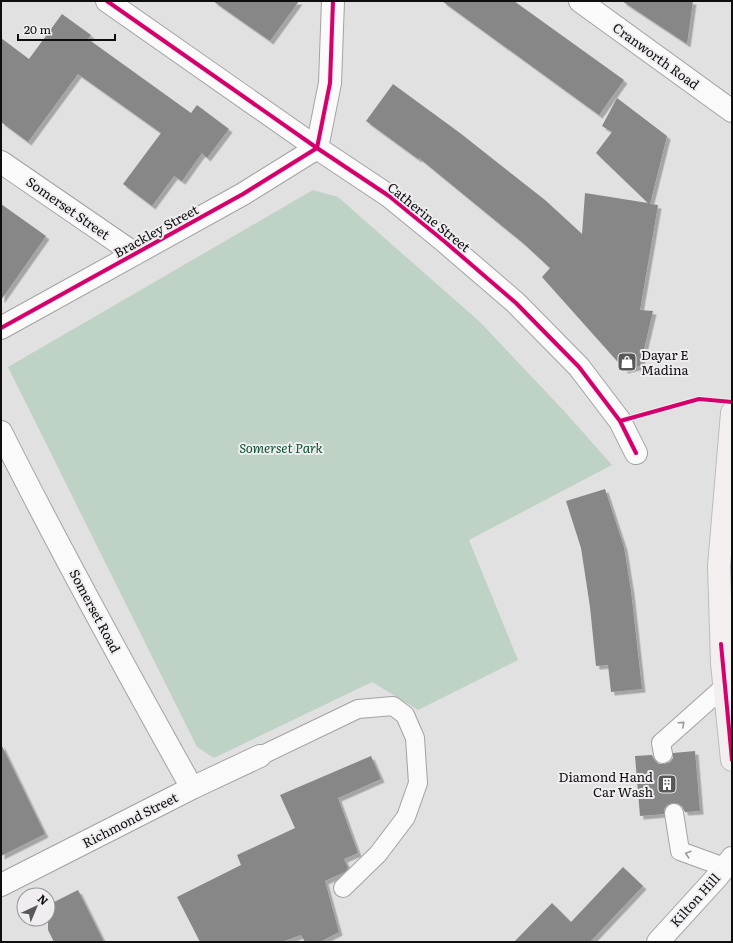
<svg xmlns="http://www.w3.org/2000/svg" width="733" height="943" font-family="Literata,serif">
	<defs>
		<filter id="shadow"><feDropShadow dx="3.5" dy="3.5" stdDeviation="0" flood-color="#0004"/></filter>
	</defs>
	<rect width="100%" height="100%" fill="#e2e1e2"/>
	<path fill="#bfd2c6" d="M 313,190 L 338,197 L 480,322 L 565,412 L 612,465 L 469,540 L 518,660 L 418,710 L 372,682 L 214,758 L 197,747 L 8,367 Z"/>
	<path fill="#888788" filter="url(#shadow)" d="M 213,1 L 299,1 L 270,41 Z
		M 442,1 L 514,1 L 624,80 L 599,115 Z
		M 622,1 L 693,1 L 687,44 Z
		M 62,14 L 91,35 L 88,39 L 191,113 L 197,105 L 229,129 L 207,158 L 202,153 L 182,181 L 174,176 L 152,206 L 123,184 L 161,133 L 78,74 L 28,142 L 1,122 L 1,38 L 29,59 Z
		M 393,84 L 460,133 L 545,200 L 582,234 L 585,193 L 648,203 L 596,153 L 612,132 L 602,126 L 617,98 L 667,136 L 650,204 L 658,205 L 640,310 L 653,311 L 640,366 L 625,370 L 542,277 L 550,268 L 523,243 L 419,158 L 418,159 L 366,121 Z
		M 1,204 L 46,236 L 1,300 Z
		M 605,489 L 624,547 L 631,591 L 642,689 L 611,692 L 608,665 L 596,666 L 590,607 L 581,548 L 566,501 Z
		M 1,744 L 45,834 L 1,856 Z
		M 695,751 L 700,811 L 685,812 L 682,806 L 677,803 L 673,803 L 667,805 L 664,809 L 664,814 L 640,816 L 635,756 L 652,755 L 655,761 L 659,764 L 664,764 L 670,762 L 673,758 L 673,753 Z
		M 371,756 L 381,779 L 338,798 L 358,853 L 344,859 L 348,868 L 345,872 L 325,881 L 339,932 L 320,942 L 305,942 L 301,935 L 281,942 L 200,942 L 177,897 L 241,865 L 237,855 L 295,828 L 280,795 Z
		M 623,867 L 643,886 L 591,941 L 592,942 L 514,942 L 552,903 L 571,922 Z
		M 78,890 L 104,942 L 54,942 L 48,930 L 48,905 Z"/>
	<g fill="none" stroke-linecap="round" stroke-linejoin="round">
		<g stroke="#a3a2a3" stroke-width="20">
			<path id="service" d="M 663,754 L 661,743 L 725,686
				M 260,756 L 358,709 L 393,706 L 405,715 L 415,738 L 418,783 L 406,817 L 378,854 L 343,888
				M 674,813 L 680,851 L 724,867"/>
		</g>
		<g stroke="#a3a2a3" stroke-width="24">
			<path id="minor" d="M 107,1 L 317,148 L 389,196 L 444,241 L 516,303 L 579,367 L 620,421 L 636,453
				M 580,1 L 732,111
				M 1,162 L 135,254
				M 1,328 L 243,194 L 317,148 L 330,83 L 333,1
				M 1,432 C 61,552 126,670 192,788
				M 1,885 L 192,788 L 260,756
				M 658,942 L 718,876 L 732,858"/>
		</g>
		<g stroke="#bcbbbc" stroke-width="24">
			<path id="primary" d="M 732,413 L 719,566 L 722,663 L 732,760"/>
		</g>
		<use href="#service" stroke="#fbfafb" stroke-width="18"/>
		<use href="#minor" stroke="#fbfafb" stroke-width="22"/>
		<use href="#primary" stroke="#f3efee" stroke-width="22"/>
		<g stroke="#efedf0" stroke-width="6">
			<path id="cycleway" d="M 107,1 L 317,148 L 389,196 L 444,241 L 516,303 L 579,367 L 620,421 L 636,453
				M 1,328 L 243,194 L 317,148 L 330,83 L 333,1
				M 620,421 L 699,399 L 732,402
				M 721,644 L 732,760"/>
		</g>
		<use href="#cycleway" stroke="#d6006c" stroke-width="4"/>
	</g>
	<defs><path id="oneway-chevron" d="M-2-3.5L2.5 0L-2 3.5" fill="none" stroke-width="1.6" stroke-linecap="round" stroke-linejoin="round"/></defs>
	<g stroke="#9d9c9d">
		<use href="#oneway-chevron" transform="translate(682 724) rotate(-42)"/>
		<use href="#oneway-chevron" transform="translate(688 854) rotate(-162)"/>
	</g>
	<defs>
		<g id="shop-square" transform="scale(1)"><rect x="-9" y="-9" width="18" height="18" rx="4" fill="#595859" stroke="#efedf0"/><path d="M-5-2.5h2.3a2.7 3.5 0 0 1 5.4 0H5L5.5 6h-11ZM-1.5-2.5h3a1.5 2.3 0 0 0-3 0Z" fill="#fff"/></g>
		<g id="building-square" transform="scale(1)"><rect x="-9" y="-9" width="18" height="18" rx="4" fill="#595859" stroke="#efedf0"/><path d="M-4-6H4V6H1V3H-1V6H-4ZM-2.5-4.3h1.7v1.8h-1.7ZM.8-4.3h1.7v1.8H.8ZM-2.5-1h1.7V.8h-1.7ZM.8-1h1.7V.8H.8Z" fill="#fff"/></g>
	</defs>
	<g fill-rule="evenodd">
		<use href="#shop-square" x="627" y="362"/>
		<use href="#building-square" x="667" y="784"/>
	</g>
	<g text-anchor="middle" stroke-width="4" stroke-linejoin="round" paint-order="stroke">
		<g font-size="13" fill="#0f0e0f" stroke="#efedf0">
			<text transform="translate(656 56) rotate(36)" y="5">Cranworth Road</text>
			<text transform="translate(68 208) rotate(35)" y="5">Somerset Street</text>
			<text transform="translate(429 217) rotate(39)" y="5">Catherine Street</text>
			<text transform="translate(156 231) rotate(-29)" y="5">Brackley Street</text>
			<text transform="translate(95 611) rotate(62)" y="5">Somerset Road</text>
			<text transform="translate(130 820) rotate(-27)" y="5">Richmond Street</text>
			<text transform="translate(695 900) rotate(-48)" y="5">Kilton Hill</text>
		</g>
		<g font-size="13" fill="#0f0e0f" stroke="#efedf0" text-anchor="start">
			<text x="641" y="360">Dayar E<tspan x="641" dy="15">Madina</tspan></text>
			<text x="653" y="782" text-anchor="end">Diamond Hand<tspan x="653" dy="15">Car Wash</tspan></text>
		</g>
		<g font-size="13" font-style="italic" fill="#0a532f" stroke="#efedf0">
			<text x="281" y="453">Somerset Park</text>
		</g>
	</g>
	<rect width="733" height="943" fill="none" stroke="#0f0e0f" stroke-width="4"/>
	<g transform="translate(36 907) rotate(44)"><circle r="19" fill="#efedf0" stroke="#959496"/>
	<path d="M0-3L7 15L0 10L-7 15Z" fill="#595859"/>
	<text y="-6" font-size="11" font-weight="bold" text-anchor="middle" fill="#0f0e0f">N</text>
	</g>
	<path d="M18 34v6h97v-6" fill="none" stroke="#0f0e0f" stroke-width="2"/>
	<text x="24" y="34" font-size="12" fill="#0f0e0f" stroke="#efedf0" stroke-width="3" paint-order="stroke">20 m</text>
</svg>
